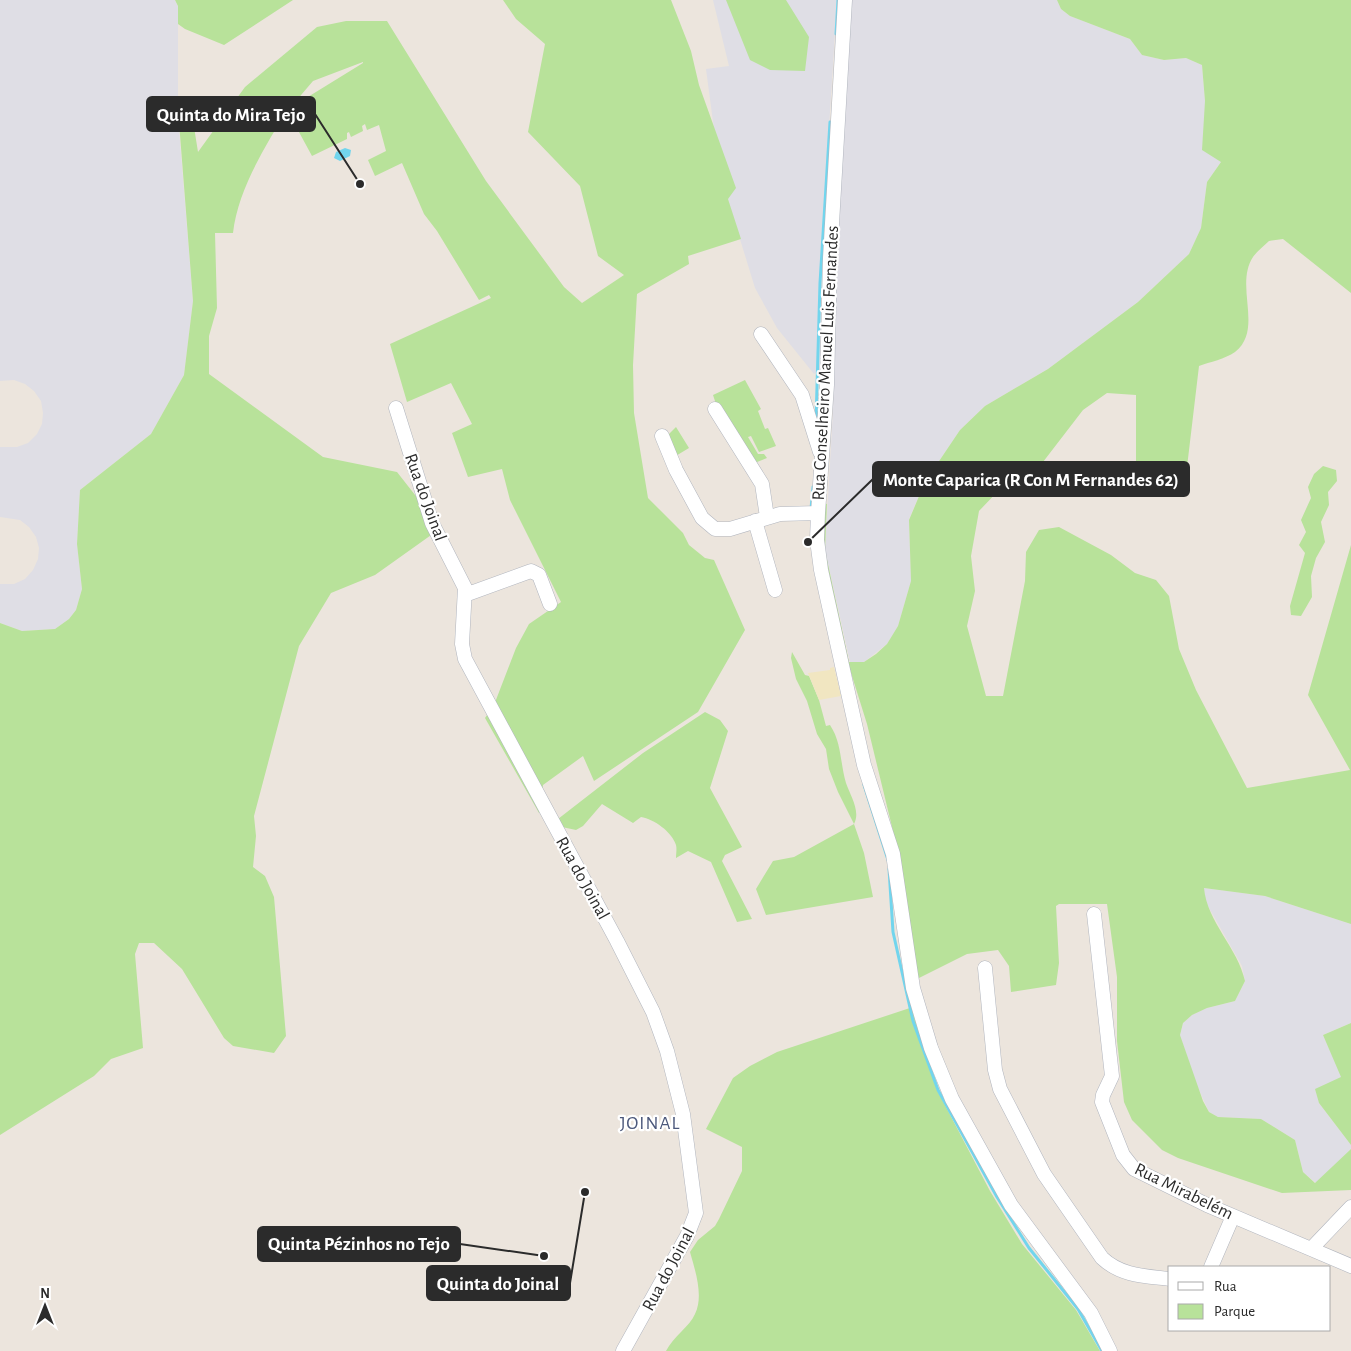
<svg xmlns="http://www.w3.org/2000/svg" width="1351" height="1351" font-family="'Alegreya Sans',sans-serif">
	<rect width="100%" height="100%" fill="#ece5dd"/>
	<path fill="#dfdee5" d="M 0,0 L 175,0 L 178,6 L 178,117 L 193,301 L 184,375 L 151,434 L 80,490 L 77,544 L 82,589 L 76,610 L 69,619 L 55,629 L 22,631 L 0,623 L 0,584 L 14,584 L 25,579 L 33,570 L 38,559 L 39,548 L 36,537 L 29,527 L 20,520 L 0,517 L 0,447 L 17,447 L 28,443 L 37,434 L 42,424 L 43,413 L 41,401 L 34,391 L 25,384 L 14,380 L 0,381 Z
		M 713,0 L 837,0 L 822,240 L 820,370 L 814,374 L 777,328 L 755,288 L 720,174 L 706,69 L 729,66 Z
		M 847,0 L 1057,0 L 1061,9 L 1070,16 L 1130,39 L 1142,55 L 1164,60 L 1186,58 L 1202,65 L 1205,101 L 1221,162 L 1207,182 L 1201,228 L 1189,254 L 1138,302 L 1048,369 L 985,406 L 960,430 L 925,482 L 909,519 L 911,581 L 898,626 L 887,644 L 864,662 L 857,663 L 850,662 L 825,550 L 833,411 L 835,278 Z
		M 1204,888 L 1265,896 L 1351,924 L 1351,1023 L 1323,1035 L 1342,1077 L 1319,1103 L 1351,1145 L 1351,1149 L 1316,1183 L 1303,1172 L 1295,1140 L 1261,1119 L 1218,1117 L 1209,1112 L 1194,1079 L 1180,1035 L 1183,1023 L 1192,1015 L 1207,1008 L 1235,1001 L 1245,981 L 1242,966 L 1205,901 Z"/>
	<path fill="#b8e29a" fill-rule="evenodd" d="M 175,0 L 293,0 L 224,45 L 185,29 L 178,24 L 178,6 Z
		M 503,0 L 671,0 L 691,51 L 699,85 L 736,188 L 728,199 L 741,239 L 688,256 L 689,264 L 637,294 L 633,365 L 634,413 L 648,498 L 683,533 L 689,545 L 705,558 L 714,560 L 745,630 L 698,712 L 594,781 L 583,756 L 543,785 L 539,813 L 485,718 L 494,705 L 516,648 L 529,624 L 561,602 L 510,500 L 502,469 L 468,477 L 452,433 L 472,424 L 451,383 L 407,402 L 390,344 L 491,298 L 489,295 L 479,300 L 437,231 L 424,214 L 402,163 L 375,176 L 368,160 L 386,151 L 379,125 L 367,130 L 365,124 L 362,126 L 363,131 L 351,137 L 349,132 L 347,133 L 347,139 L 312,156 L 287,110 C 265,147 238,189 233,233 L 215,233 L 217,308 L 209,336 L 209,374 L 323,457 L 397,472 L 441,528 L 375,575 L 331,593 L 299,646 L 254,816 L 256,836 L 253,867 L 265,876 L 274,897 L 286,1036 L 274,1053 L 233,1046 L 224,1038 L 182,969 L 154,943 L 139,943 L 135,954 L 143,1048 L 111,1059 L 94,1076 L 0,1135 L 0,623 L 22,631 L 55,629 L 69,619 L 76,610 L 82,589 L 77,544 L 80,490 L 151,434 L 184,375 L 193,301 L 179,122 L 194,127 L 198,152 L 245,87 L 317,27 L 346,21 L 387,21 L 486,181 L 564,287 L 582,303 L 624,275 L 598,256 L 580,186 L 528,132 L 545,44 L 516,19 ZM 363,62 L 363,63 L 290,108 L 313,81 Z
		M 726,0 L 786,0 L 809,37 L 805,71 L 770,70 L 750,60 Z
		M 1057,0 L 1351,0 L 1351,293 L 1283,239 L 1269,241 C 1264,246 1257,251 1253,257 C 1234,286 1264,329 1235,352 C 1225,359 1210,362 1199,366 L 1187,467 L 1178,482 C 1161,484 1150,484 1136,474 L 1136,395 L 1107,393 L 1083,410 L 1043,462 L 1000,489 L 979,511 L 971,556 L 975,591 L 967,626 L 986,696 L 1003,696 L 1025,581 L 1026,552 L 1039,530 L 1059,527 L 1111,555 L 1135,573 L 1156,580 L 1169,596 L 1179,649 L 1196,690 L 1247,788 L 1350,770 L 1308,695 L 1351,545 L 1351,924 L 1265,896 L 1204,888 C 1207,922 1238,948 1245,981 L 1235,1001 L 1207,1008 L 1192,1015 L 1183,1023 L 1180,1035 L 1203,1101 L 1209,1112 L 1218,1117 L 1261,1119 L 1295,1140 L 1303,1172 L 1315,1183 L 1351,1149 L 1351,1190 L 1282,1193 L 1178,1158 L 1162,1150 L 1132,1120 L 1124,1102 L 1117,1041 L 1117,977 L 1107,904 L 1059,904 L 1056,906 L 1059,963 L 1056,985 L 1011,992 L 1009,966 L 998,950 L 967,954 L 917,979 L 902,868 L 867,724 L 847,660 L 824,550 L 823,503 L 827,504 L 825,550 L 849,662 L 864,662 L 876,654 L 887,644 L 898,626 L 911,581 L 909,520 L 925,482 L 960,430 L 985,406 L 1048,369 L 1138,302 L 1189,254 L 1201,228 L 1207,182 L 1221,162 L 1202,150 L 1205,101 L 1202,65 L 1186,58 L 1164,60 L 1142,55 L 1130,39 L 1070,16 L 1061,9 Z
		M 745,380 L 761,409 L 758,411 L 765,429 L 768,428 L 776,446 L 759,452 L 751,436 L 748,437 L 758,454 L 764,454 L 767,458 L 752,464 L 717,407 L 713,395 Z
		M 676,427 L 689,448 L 674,457 L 668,435 Z
		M 1323,466 L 1336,470 L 1337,481 L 1328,492 L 1329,505 L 1321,522 L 1325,542 L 1316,558 L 1311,576 L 1312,597 L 1301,616 L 1291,615 L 1290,606 L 1305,553 L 1299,545 L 1306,532 L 1301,520 L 1311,498 L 1308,487 L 1314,474 Z
		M 792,652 L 805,675 L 809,676 L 819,700 L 826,726 L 830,725 C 842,743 840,763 846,783 C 850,795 861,811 854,824 L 864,853 L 873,897 L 766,915 L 756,889 L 773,861 L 794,857 L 854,824 L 838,792 L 829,769 L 826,749 L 817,734 L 807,701 L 796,679 L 791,658 Z
		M 705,712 L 720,720 L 728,731 L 710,788 L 742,847 L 725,855 L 722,861 L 752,919 L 737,922 L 711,862 L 688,851 L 676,858 C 676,854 677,849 676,845 C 672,832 654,819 641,817 L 633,823 L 602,804 L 583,826 L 576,830 L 562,827 L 558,819 L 643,753 Z
		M 922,1004 L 929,1066 L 937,1090 L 990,1191 L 1022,1244 L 1076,1310 L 1100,1351 L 666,1351 C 673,1337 690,1326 695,1314 C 704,1296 695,1270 690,1252 L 698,1240 L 715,1226 L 719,1219 L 742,1171 L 742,1147 L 706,1129 L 733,1078 L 750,1066 L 777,1052 Z
		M 1351,1023 L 1351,1145 L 1319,1103 L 1315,1089 L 1341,1077 L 1323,1035 Z"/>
	<path fill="#f1e6c1" d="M 834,667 L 841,696 L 819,700 L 808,673 L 830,670 L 830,668 Z"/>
	<path fill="#72d5ed" d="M 345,148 L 351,150 L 350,156 L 340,161 L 334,158 L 336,152 Z"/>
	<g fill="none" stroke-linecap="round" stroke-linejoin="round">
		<path stroke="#72d5ed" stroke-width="3" d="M 836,34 L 838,0
			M 816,421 L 820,283 L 830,122
			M 811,509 L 813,487
			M 864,785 L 888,860
			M 889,869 L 893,932 L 913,1021 L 938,1090 L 997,1197 L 1029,1248 L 1078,1309 L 1102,1351"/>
		<g stroke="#b1b5be" stroke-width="15">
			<path id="minor" d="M 845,0 L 830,258 L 827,385 L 818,513 L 817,540 L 821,570 L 864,765 L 893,854 L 913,988 L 931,1048 L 952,1099 L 1011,1205 L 1091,1313 L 1110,1351
				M 761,334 L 802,395 L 820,452
				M 396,408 L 432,523 L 465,588 L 462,644 L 465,659 L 617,941 L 653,1012 L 667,1051 L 683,1114 L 696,1213 L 687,1236 L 623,1351
				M 715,409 L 762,484 L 767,517
				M 662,436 L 676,470 L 702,518 L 715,529 L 730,529 L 780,514 L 818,513
				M 755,521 L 775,590
				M 465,595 L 531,571 L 539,575 L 550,604
				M 1094,914 L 1112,1076 L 1103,1095 L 1102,1102 L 1123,1155 L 1134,1169 L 1207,1205 L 1351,1266
				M 985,968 L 995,1070 L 1000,1089 L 1044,1174 L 1102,1258 C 1121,1276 1145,1276 1170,1279
				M 1311,1249 L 1351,1207
				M 1211,1267 L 1233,1216"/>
		</g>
		<use href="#minor" stroke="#fff" stroke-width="14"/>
	</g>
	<g text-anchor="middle" stroke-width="4.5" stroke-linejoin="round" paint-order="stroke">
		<g font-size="18" fill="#2b2b2b" stroke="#fff">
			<text transform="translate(825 363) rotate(-87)" y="6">Rua Conselheiro Manuel Luis Fernandes</text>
			<text transform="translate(426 497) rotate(70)" y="6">Rua do Joinal</text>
			<text transform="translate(583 878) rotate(61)" y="6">Rua do Joinal</text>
			<text transform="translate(1184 1191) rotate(26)" y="6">Rua Mirabelém</text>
			<text transform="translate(668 1269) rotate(-62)" y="6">Rua do Joinal</text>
		</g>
		<g font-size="19" letter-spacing="1" fill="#4c587b" stroke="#fff">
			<text x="650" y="1129">JOINAL</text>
		</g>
	</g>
	<path fill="none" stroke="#2b2b2b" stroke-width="2" d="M360 184L315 114M808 542L873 479M544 1256L460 1244M585 1192L570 1283"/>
	<g fill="#2b2b2b" stroke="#fff" stroke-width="2">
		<circle cx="360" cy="184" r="5"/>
		<circle cx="808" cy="542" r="5"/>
		<circle cx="544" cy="1256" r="5"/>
		<circle cx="585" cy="1192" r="5"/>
	</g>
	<g fill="#2b2b2b" stroke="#2b2b2b" stroke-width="2">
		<rect x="147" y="97" width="168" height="34" rx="5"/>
		<rect x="873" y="462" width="316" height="34" rx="5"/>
		<rect x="258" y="1227" width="202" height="34" rx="5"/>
		<rect x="427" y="1266" width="143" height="34" rx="5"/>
	</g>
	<g font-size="19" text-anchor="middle" font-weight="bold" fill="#fff">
		<text x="231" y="121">Quinta do Mira Tejo</text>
		<text x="1031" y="486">Monte Caparica (R Con M Fernandes 62)</text>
		<text x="359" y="1250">Quinta Pézinhos no Tejo</text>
		<text x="498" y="1290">Quinta do Joinal</text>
	</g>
	<rect x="1168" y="1266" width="162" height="65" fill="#ffffff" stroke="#aaaaaa"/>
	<rect x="1178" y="1282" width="25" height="8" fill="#ffffff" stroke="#aaaaaa"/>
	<text x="1214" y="1291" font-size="15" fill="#2b2b2b">Rua</text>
	<rect x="1178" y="1304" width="25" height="15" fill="#b8e29a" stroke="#aaaaaa"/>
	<text x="1214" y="1316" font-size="15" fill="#2b2b2b">Parque</text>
	<g transform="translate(45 1306)" stroke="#ffffff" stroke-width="4" paint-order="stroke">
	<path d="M0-4L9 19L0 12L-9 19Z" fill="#2b2b2b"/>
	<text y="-8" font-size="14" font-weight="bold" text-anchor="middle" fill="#2b2b2b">N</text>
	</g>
</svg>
